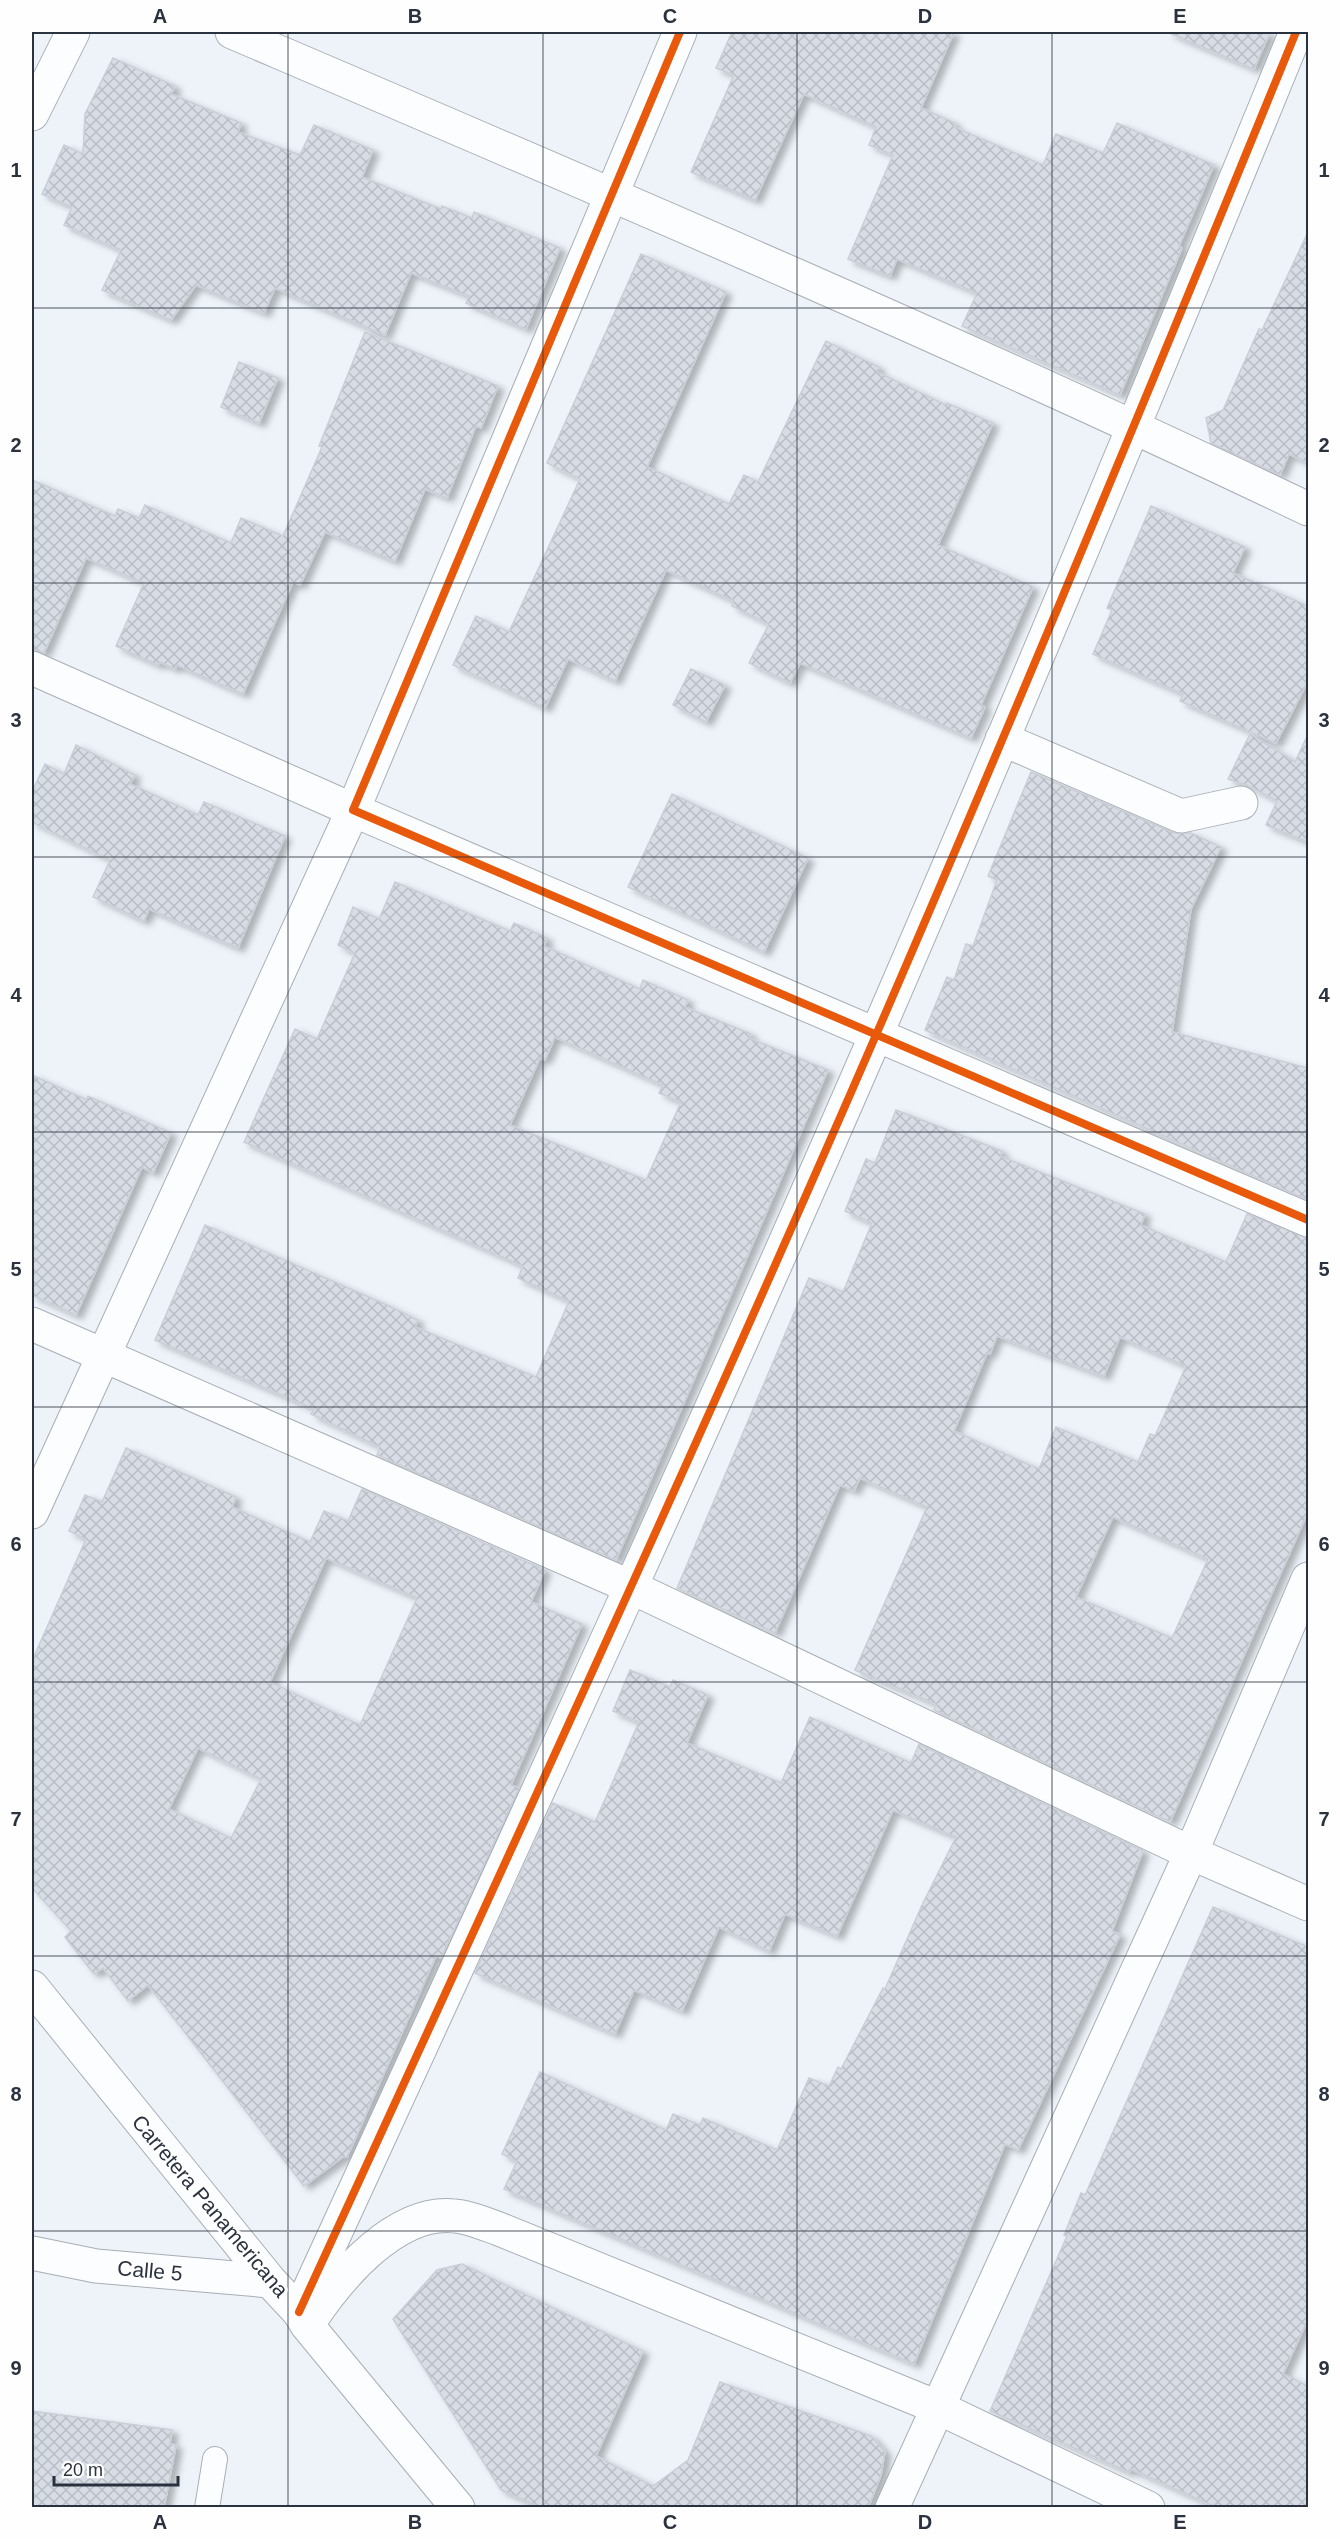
<svg xmlns="http://www.w3.org/2000/svg" width="1340" height="2539" font-family="Helvetica,sans-serif">
	<defs>
		<pattern id="building-cross-hatch" width="8" height="8" patternUnits="userSpaceOnUse" patternTransform="scale(1.5)"><rect width="8" height="8" fill="#d8dce5"/><path d="M0 0l8 8M0 8l8-8" fill="none" stroke="#b9bdc6"/></pattern>
		<filter id="shadow"><feDropShadow dx="6" dy="4" stdDeviation="3" flood-color="#0004"/></filter>
	</defs>
	<rect width="100%" height="100%" fill="#edf3f9"/>
	<path fill="url(#building-cross-hatch)" stroke="#caced7" stroke-width="1.5" fill-rule="evenodd" filter="url(#shadow)" d="M 732,32 L 954,32 L 921,108 L 955,123 L 954,127 L 1043,165 L 1056,134 L 1103,153 L 1117,123 L 1214,165 L 1179,246 L 1182,248 L 1120,395 L 962,326 L 977,293 L 897,259 L 890,276 L 848,259 L 893,155 L 869,145 L 876,127 L 804,94 L 755,200 L 691,172 L 734,75 L 716,68 Z
		M 1167,32 L 1270,32 L 1254,69 Z
		M 113,58 L 175,86 L 171,94 L 241,123 L 238,132 L 300,155 L 314,125 L 373,150 L 362,177 L 441,209 L 442,206 L 472,218 L 474,212 L 560,248 L 526,329 L 466,303 L 469,296 L 411,273 L 385,335 L 275,288 L 264,313 L 196,285 L 171,320 L 102,290 L 121,250 L 64,225 L 72,207 L 42,194 L 64,145 L 83,154 L 85,114 Z
		M 1308,232 L 1308,463 L 1289,454 L 1280,475 L 1211,443 L 1206,418 L 1223,410 L 1259,329 L 1262,330 Z
		M 641,254 L 726,292 L 647,467 L 729,504 L 744,475 L 758,482 L 826,341 L 879,367 L 877,372 L 946,405 L 947,403 L 993,423 L 938,545 L 1033,587 L 981,705 L 985,707 L 971,738 L 800,663 L 790,683 L 749,663 L 769,624 L 732,606 L 734,601 L 666,570 L 615,681 L 568,659 L 545,708 L 453,665 L 476,616 L 509,632 L 580,479 L 547,463 Z
		M 365,332 L 498,386 L 481,428 L 476,426 L 447,498 L 425,489 L 395,561 L 325,532 L 300,585 L 293,582 L 243,694 L 177,665 L 175,669 L 160,662 L 158,665 L 116,646 L 144,583 L 86,558 L 44,653 L 32,650 L 32,480 L 115,516 L 118,509 L 139,518 L 145,505 L 231,543 L 241,518 L 283,536 L 322,447 L 319,446 Z
		M 239,362 L 278,378 L 259,423 L 221,407 Z
		M 1151,506 L 1245,547 L 1233,573 L 1308,606 L 1308,681 L 1276,743 L 1180,701 L 1183,694 L 1093,654 L 1112,610 L 1107,608 Z
		M 691,669 L 725,685 L 706,722 L 673,705 Z
		M 1250,734 L 1295,762 L 1308,734 L 1308,842 L 1266,825 L 1277,801 L 1247,785 L 1228,779 Z
		M 76,745 L 135,775 L 130,784 L 198,815 L 204,802 L 285,836 L 238,948 L 149,909 L 144,921 L 93,897 L 110,860 L 32,822 L 32,792 L 45,764 L 64,774 Z
		M 1031,772 L 1174,833 L 1191,833 L 1221,847 L 1191,909 L 1172,1032 L 1308,1068 L 1308,1200 L 925,1030 L 947,977 L 954,980 L 966,944 L 973,946 L 997,880 L 988,876 Z
		M 672,794 L 808,858 L 764,952 L 628,887 Z
		M 395,882 L 510,931 L 514,923 L 547,938 L 544,946 L 640,989 L 643,980 L 688,1000 L 685,1007 L 751,1034 L 749,1038 L 828,1070 L 616,1560 L 377,1455 L 380,1447 L 311,1414 L 314,1409 L 155,1340 L 205,1225 L 387,1305 L 418,1320 L 415,1327 L 536,1377 L 569,1301 L 518,1278 L 523,1266 L 244,1142 L 295,1029 L 317,1039 L 355,953 L 338,945 L 353,907 L 379,919 ZM 555,1037 L 663,1085 L 659,1093 L 681,1102 L 646,1180 L 510,1125 L 540,1058 L 545,1060 Z
		M 32,1075 L 87,1100 L 88,1096 L 171,1133 L 153,1173 L 142,1167 L 76,1315 L 32,1295 Z
		M 896,1110 L 1002,1151 L 1000,1156 L 1145,1214 L 1141,1225 L 1226,1262 L 1247,1214 L 1308,1238 L 1308,1512 L 1170,1822 L 934,1710 L 936,1704 L 855,1670 L 927,1507 L 860,1478 L 854,1491 L 840,1485 L 775,1633 L 677,1588 L 809,1278 L 843,1292 L 872,1223 L 845,1211 L 866,1159 L 875,1163 ZM 997,1336 L 1104,1376 L 1120,1337 L 1186,1366 L 1155,1436 L 1150,1434 L 1138,1462 L 1056,1427 L 1039,1469 L 954,1431 L 987,1353 L 990,1354 ZM 1113,1517 L 1208,1559 L 1172,1638 L 1076,1597 Z
		M 126,1448 L 236,1497 L 232,1507 L 310,1542 L 324,1511 L 348,1521 L 362,1489 L 545,1570 L 531,1602 L 582,1624 L 511,1785 L 519,1788 L 441,1958 L 436,1956 L 347,2157 L 343,2157 L 304,2186 L 148,1985 L 128,2001 L 103,1968 L 94,1974 L 65,1937 L 71,1931 L 32,1888 L 32,1661 L 86,1539 L 69,1531 L 85,1495 L 102,1502 ZM 326,1558 L 417,1598 L 360,1725 L 270,1682 ZM 198,1748 L 261,1779 L 231,1838 L 169,1809 Z
		M 630,1670 L 670,1687 L 673,1680 L 708,1695 L 687,1743 L 781,1783 L 810,1717 L 911,1763 L 919,1744 L 1143,1851 L 1112,1931 L 1120,1935 L 1018,2150 L 1005,2144 L 914,2364 L 504,2189 L 517,2161 L 502,2154 L 540,2072 L 666,2130 L 673,2114 L 700,2125 L 703,2118 L 777,2150 L 809,2078 L 829,2086 L 838,2067 L 841,2069 L 883,1988 L 885,1989 L 922,1905 L 956,1837 L 893,1810 L 837,1936 L 785,1914 L 769,1951 L 719,1927 L 682,2011 L 634,1990 L 615,2034 L 475,1973 L 553,1803 L 595,1822 L 639,1722 L 613,1711 Z
		M 1213,1907 L 1308,1947 L 1308,2319 L 1283,2374 L 1308,2386 L 1308,2508 L 1218,2508 L 1131,2469 L 1129,2472 L 990,2411 L 1067,2236 L 1064,2235 L 1081,2193 L 1085,2195 Z
		M 462,2264 L 643,2351 L 596,2456 L 653,2486 L 688,2460 L 720,2382 L 871,2436 L 885,2452 L 881,2475 L 868,2508 L 543,2508 L 501,2490 L 393,2319 L 437,2270 Z
		M 32,2411 L 172,2430 L 170,2444 L 176,2445 L 164,2508 L 32,2508 Z"/>
	<g fill="none" stroke-linecap="round" stroke-linejoin="round">
		<g stroke="#a7aeb5" stroke-width="26">
			<path id="lane" d="M 207,2508 L 215,2459"/>
		</g>
		<g stroke="#a7aeb5" stroke-width="35">
			<path id="street" d="M 232,32 C 592,186 954,340 1308,509
				M 680,32 L 353,810 L 1308,1220
				M 32,114 L 73,32
				M 32,668 L 353,810 L 32,1512
				M 1002,739 L 1181,816 L 1241,803
				M 32,1324 L 631,1587 L 1191,1853 L 1308,1904
				M 32,2253 L 96,2266 L 270,2281
				M 299,2312 C 494,1887 690,1464 876,1035 C 1020,703 1159,367 1296,32
				M 312,2318 C 341,2275 397,2209 455,2216 C 469,2217 485,2224 499,2229 L 937,2407 L 1148,2508
				M 892,2508 L 1191,1853 L 1308,1579"/>
		</g>
		<g stroke="#a7aeb5" stroke-width="35">
			<path id="primary" d="M 32,1987 L 270,2281 L 299,2312 L 307,2325 L 458,2508"/>
		</g>
		<use href="#lane" stroke="#fcfdfe" stroke-width="24"/>
		<use href="#street" stroke="#fcfdfe" stroke-width="33"/>
		<use href="#primary" stroke="#fcfdfe" stroke-width="33"/>
		<g stroke="#fefefe" stroke-width="11">
			<path id="cycleway" d="M 680,32 L 353,810 L 1308,1220
				M 299,2312 C 494,1887 690,1464 876,1035 C 1020,703 1159,367 1296,32"/>
		</g>
		<use href="#cycleway" stroke="#e8590c" stroke-width="8"/>
	</g>
	<path fill="none" stroke="#29323e" stroke-width="1.5" stroke-opacity="0.55" d="M 288,32 L 288,2508M 543,32 L 543,2508M 797,32 L 797,2508M 1052,32 L 1052,2508M 32,308 L 1308,308M 32,583 L 1308,583M 32,857 L 1308,857M 32,1132 L 1308,1132M 32,1407 L 1308,1407M 32,1682 L 1308,1682M 32,1956 L 1308,1956M 32,2231 L 1308,2231"/>
	<g text-anchor="middle" stroke-width="6" stroke-linejoin="round" paint-order="stroke">
		<g font-size="21" fill="#29323e" stroke="#fefefe">
			<text transform="translate(210 2206) rotate(50)" y="7">Carretera Panamericana</text>
			<text transform="translate(150 2271) rotate(5)" y="7">Calle 5</text>
		</g>
	</g>
	<rect width="1340" height="2539" fill="none" stroke="#fefefe" stroke-width="66"/>
	<path d="M54 2476v9h124v-9" fill="none" stroke="#29323e" stroke-width="3"/>
	<text x="63" y="2476" font-size="18" fill="#29323e" stroke="#fefefe" stroke-width="4.5" paint-order="stroke">20 m</text>
	<rect x="33" y="33" width="1274" height="2473" fill="none" stroke="#29323e" stroke-width="2"/>
	<g font-size="20" text-anchor="middle" font-weight="bold" fill="#29323e">
		<text x="160" y="23">A</text>
		<text x="415" y="23">B</text>
		<text x="670" y="23">C</text>
		<text x="925" y="23">D</text>
		<text x="1180" y="23">E</text>
		<text x="16" y="177">1</text>
		<text x="1324" y="177">1</text>
		<text x="16" y="452">2</text>
		<text x="1324" y="452">2</text>
		<text x="16" y="727">3</text>
		<text x="1324" y="727">3</text>
		<text x="16" y="1002">4</text>
		<text x="1324" y="1002">4</text>
		<text x="16" y="1276">5</text>
		<text x="1324" y="1276">5</text>
		<text x="16" y="1551">6</text>
		<text x="1324" y="1551">6</text>
		<text x="16" y="1826">7</text>
		<text x="1324" y="1826">7</text>
		<text x="16" y="2101">8</text>
		<text x="1324" y="2101">8</text>
		<text x="16" y="2375">9</text>
		<text x="1324" y="2375">9</text>
		<text x="160" y="2529">A</text>
		<text x="415" y="2529">B</text>
		<text x="670" y="2529">C</text>
		<text x="925" y="2529">D</text>
		<text x="1180" y="2529">E</text>
	</g>
</svg>
